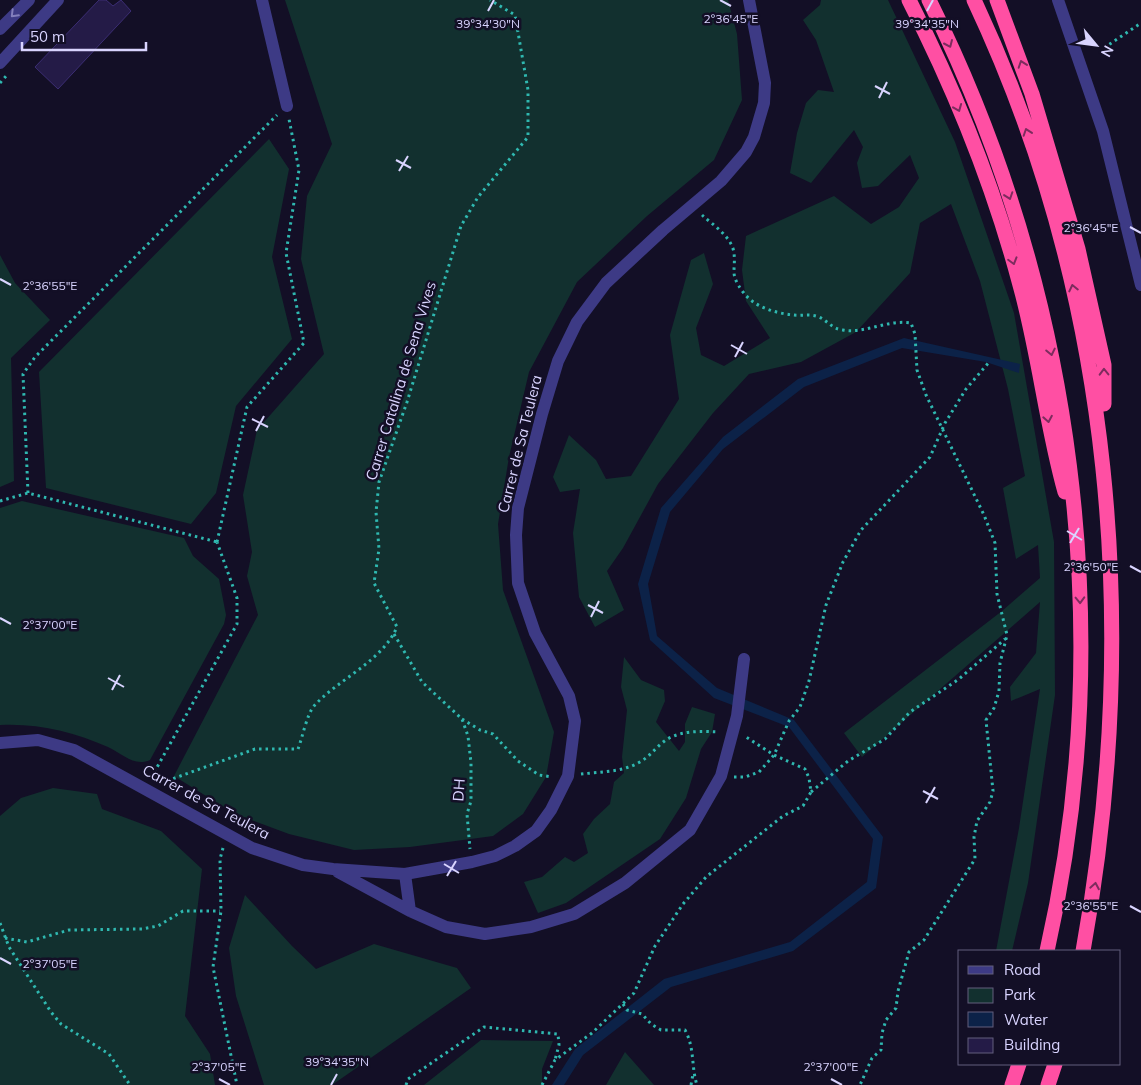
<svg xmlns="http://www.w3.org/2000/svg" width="1141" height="1085" font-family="Mulish,sans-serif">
	<rect width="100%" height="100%" fill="#130f26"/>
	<path fill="#12302f" d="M 285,0 L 728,0 L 737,34 L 742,100 L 714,160 L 647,216 L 577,282 L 529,372 L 509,457 L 498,524 L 503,590 L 554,732 L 546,777 L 523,814 L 493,836 L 410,847 L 354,850 L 289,834 L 235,814 L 174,776 L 258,615 L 247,576 L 252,552 L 243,495 L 257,430 L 324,354 L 301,259 L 307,196 L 332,144 Z
		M 821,0 L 888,0 L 955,142 L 1014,313 L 1054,542 L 1055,695 L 1028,883 L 1012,951 L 996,951 L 1019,828 L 1040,689 L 1011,701 L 1010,687 L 1036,653 L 1040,602 L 862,757 L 844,733 L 1002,611 L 1040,578 L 1038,545 L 1016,559 L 1003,488 L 1025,476 L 1008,389 L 980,281 L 951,204 L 920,223 L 910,273 L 856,332 L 801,362 L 749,374 L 713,413 L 658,484 L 623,548 L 607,571 L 624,610 L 595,627 L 579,597 L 573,533 L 580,489 L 560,492 L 553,477 L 569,435 L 596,460 L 606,479 L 631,476 L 679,399 L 670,335 L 691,260 L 704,253 L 713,284 L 696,328 L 701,355 L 724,366 L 770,338 L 746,301 L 742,270 L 746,236 L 834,196 L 871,224 L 899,207 L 919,178 L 910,155 L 878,186 L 862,188 L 857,163 L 863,147 L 854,130 L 811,183 L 790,173 L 797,133 L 806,103 L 818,90 L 834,92 L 816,40 L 803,20 L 820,5 Z
		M 269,139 L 289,169 L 272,257 L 292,339 L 236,406 L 216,493 L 191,524 L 46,488 L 39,372 Z
		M 0,255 L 15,283 L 50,320 L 11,358 L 14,481 L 0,487 Z
		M 22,501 L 184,538 L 193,556 L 219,579 L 226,615 L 224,624 L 150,760 C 134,767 123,754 108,747 C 74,732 38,723 0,725 L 0,508 Z
		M 624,657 L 641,680 L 664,690 L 665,701 L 656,722 L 679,751 L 685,742 L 685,724 L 692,707 L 715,714 L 712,732 L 701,749 L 686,798 L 660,839 L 566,903 L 538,913 L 524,882 L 542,877 L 565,857 L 574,862 L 588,853 L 583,834 L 594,819 L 610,804 L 614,782 L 624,773 L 622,757 L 627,710 L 621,687 Z
		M 53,788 L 97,794 L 102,809 L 161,831 L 202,869 L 185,1016 L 210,1054 L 215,1085 L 0,1085 L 0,816 L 21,798 Z
		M 245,895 L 292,946 L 316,969 L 374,944 L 457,968 L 471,988 L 332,1085 L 264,1085 L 236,996 L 229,948 Z
		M 481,1040 L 553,1041 L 542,1069 L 542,1085 L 424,1085 Z
		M 625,1052 L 654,1085 L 606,1085 Z"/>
	<path fill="#0c2248" d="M 904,338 L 1020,364 L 1019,373 L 986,362 L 902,348 L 804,387 L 723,449 L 670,512 L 648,584 L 657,636 L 717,688 L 794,720 L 883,837 L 876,888 L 793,951 L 671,987 L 583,1055 L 564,1085 L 552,1085 L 575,1049 L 664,979 L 790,942 L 867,882 L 873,839 L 789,727 L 714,698 L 650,640 L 638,584 L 661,508 L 723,437 L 798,379 Z"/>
	<path fill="#241b47" stroke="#3b2d73" d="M 99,0 L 106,0 L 113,6 L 121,0 L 131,11 L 58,89 L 35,67 Z"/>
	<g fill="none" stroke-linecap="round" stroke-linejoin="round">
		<path stroke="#2fb8b0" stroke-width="3" stroke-dasharray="2.5 4" stroke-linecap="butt" d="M 1104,48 L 1141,23
			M 0,83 L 7,75
			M 702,215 C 713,225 732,237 734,253 C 736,272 729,273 743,292 C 754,307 775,313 793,315 C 801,316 809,314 816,316 C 827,319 831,329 843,330 C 865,334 888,319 911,323 L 915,334 L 917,370 L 926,395 L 984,515 L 995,543 L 997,594 L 1007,635 L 1000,663 L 999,691 L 994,708 L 986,720 L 993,791 L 990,802 L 977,821 L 974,837 L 975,859 L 924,940 L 909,952 L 898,991 L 896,1008 L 886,1020 L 882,1033 L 881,1050 L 872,1058 L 860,1085
			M 28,493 L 23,374 L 35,357 L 277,115
			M 0,501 L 28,493 L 217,542
			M 217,542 L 247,407 L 304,343 L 286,253 L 299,170 L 289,119
			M 394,634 L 422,682 L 462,719 L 468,736 L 471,763 L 471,801 L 467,814 L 470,849
			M 462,719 L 480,730 L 493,734 L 518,761 L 539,775 L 552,777
			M 581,774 C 599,772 622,772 638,763 C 648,758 654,750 662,743 C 677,730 700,731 718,732
			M 734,777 L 745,777 L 759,772 L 774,755 L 789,721 L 800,707 L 809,681 L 826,605 L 843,562 L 861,530 L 930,457 L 945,423 L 966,389 L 990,361
			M 151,778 L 237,624 L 237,598 L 217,542
			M 161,783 L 255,749 L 298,749 C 302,739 307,714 314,706 C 338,679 382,662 397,627 L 374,583 L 379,549 L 376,512 L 379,482 L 407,402 L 461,226 L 478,197 L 528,137 L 528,90 L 515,15 L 490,0
			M 811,792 L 848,761 L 885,739 L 910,712 L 959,679 L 1005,639
			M 223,848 L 220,859 L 221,911 L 213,967 L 237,1085
			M 0,923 L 9,947 L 51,1012 L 61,1024 L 109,1054 L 130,1085
			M 5,938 L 27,942 L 69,930 L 142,929 L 158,926 L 183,911 L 220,911
			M 623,1004 L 627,1010 L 642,1014 L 651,1024 L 661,1030 L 685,1030 C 695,1048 691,1067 697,1085
			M 406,1085 L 408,1079 L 484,1027 L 558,1034 L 559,1045 L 555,1060
			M 542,1085 L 555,1060 L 592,1033 L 634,993 L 655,946 L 683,904 L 706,877 L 783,816 L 803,806 L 811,792 L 809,778 L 805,769 L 774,755 L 746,737
			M 691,1085 L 693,1074"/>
		<path stroke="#3d3a85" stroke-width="12" d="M 262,0 L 287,106
			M 1058,0 L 1103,131 L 1141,285
			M 0,29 L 29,0
			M 0,63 L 58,0
			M 0,743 L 38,740 L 74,750 L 252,848 L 303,865 L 333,869 L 405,874 L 472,862 L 495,856 L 515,846 L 536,831 L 551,810 L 568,776 L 575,721 L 569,696 L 535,633 L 518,583 L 516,535 L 518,508 L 542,414 L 558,361 L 577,322 L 606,283 L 663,230 L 721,181 L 746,152 L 754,137 L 764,103 L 765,83 L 749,0
			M 338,872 L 410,911 L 446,927 L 485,934 L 531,927 L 574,914 L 625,883 L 690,830 L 721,776 L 737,716 L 744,659
			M 405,874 L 410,911"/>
		<path stroke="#ff4fa3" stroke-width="15" d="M 909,0 C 955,90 994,187 1020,285 C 1039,353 1046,424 1065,492
			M 929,0 C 1074,291 1119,633 1047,951
			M 974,0 C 1114,297 1141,631 1083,951
			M 997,0 L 1032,94 L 1078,249 L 1104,365 L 1104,404
			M 1012,1085 L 1019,1064
			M 1048,1085 L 1055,1064"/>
	</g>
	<defs><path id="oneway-chevron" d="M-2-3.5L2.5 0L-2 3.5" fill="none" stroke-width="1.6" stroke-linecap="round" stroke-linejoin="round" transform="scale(1.25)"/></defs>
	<use stroke="#837fbc" href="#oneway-chevron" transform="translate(14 14) rotate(135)"/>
	<g stroke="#7d2c5e">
		<use href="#oneway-chevron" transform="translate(949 44) rotate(66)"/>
		<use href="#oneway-chevron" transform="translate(1022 64) rotate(-109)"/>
		<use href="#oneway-chevron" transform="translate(958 108) rotate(68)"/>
		<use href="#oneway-chevron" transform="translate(1027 132) rotate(-109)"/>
		<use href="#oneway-chevron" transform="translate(1009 196) rotate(71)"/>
		<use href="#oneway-chevron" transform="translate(1013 261) rotate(74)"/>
		<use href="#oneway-chevron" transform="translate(1073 288) rotate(-103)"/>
		<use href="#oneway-chevron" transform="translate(1051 352) rotate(78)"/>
		<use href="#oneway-chevron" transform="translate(1104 372) rotate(-91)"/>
		<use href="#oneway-chevron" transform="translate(1048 419) rotate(80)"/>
		<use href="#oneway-chevron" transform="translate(1080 600) rotate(88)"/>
		<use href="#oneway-chevron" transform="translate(1095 886) rotate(-80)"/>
	</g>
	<path fill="none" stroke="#d9d4ff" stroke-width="2" d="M 720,0 L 731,6M 488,11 L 494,0M 927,11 L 933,0M 875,86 L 890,94M 879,98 L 887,82M 396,160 L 411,168M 399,171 L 408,156M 1130,227 L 1141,233M 0,279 L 11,285M 731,345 L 747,354M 735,357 L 743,342M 252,419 L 268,427M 256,431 L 264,416M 1067,531 L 1082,540M 1070,543 L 1079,528M 1130,566 L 1141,572M 588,605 L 603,613M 591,617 L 599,601M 0,618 L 11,624M 108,678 L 124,687M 112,690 L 120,675M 923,791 L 938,799M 926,803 L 935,787M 444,864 L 459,873M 447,876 L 456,861M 1130,906 L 1141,912M 0,958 L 11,964M 219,1079 L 230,1085M 831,1079 L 842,1085M 331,1085 L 337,1074"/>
	<g text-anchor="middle" stroke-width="5" stroke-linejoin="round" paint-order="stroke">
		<g font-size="15" fill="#d9d4ff" stroke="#130f26">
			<text transform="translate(401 381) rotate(-73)" y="5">Carrer Catalina de Sena Vives</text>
			<text transform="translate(520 444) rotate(-76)" y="5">Carrer de Sa Teulera</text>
			<text transform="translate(459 790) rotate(-86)" y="5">DH</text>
			<text transform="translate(206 802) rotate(28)" y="5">Carrer de Sa Teulera</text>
		</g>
	</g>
	<g font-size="12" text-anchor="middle" fill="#d9d4ff" stroke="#130f26" stroke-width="5" stroke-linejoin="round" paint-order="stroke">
		<text x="731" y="23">2°36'45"E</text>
		<text x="488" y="28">39°34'30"N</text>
		<text x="927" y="28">39°34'35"N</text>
		<text x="1091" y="232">2°36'45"E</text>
		<text x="50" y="290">2°36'55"E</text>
		<text x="1091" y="571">2°36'50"E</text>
		<text x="50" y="629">2°37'00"E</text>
		<text x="1091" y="910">2°36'55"E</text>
		<text x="50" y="968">2°37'05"E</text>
		<text x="337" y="1066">39°34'35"N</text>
		<text x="219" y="1071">2°37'05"E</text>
		<text x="831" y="1071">2°37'00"E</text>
	</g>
	<rect x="958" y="950" width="162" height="115" fill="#130f26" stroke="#625e7d"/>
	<rect x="968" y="966" width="25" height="8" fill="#3d3a85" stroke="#625e7d"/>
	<text x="1004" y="975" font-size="15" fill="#d9d4ff">Road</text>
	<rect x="968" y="988" width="25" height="15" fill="#12302f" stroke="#625e7d"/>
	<text x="1004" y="1000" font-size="15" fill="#d9d4ff">Park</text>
	<rect x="968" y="1012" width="25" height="15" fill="#0c2248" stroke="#625e7d"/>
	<text x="1004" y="1025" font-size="15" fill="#d9d4ff">Water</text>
	<rect x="968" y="1038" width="25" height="15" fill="#241b47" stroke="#625e7d"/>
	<text x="1004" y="1050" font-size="15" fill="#d9d4ff">Building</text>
	<g transform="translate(1096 45) rotate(119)" stroke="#130f26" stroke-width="4" paint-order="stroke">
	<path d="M0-4L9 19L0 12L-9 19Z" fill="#d9d4ff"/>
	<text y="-8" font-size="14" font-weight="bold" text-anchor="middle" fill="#d9d4ff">N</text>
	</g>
	<path d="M22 42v8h124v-8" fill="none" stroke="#d9d4ff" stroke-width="2.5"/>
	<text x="30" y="42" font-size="15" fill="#d9d4ff" stroke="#130f26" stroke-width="4" paint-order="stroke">50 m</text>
</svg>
